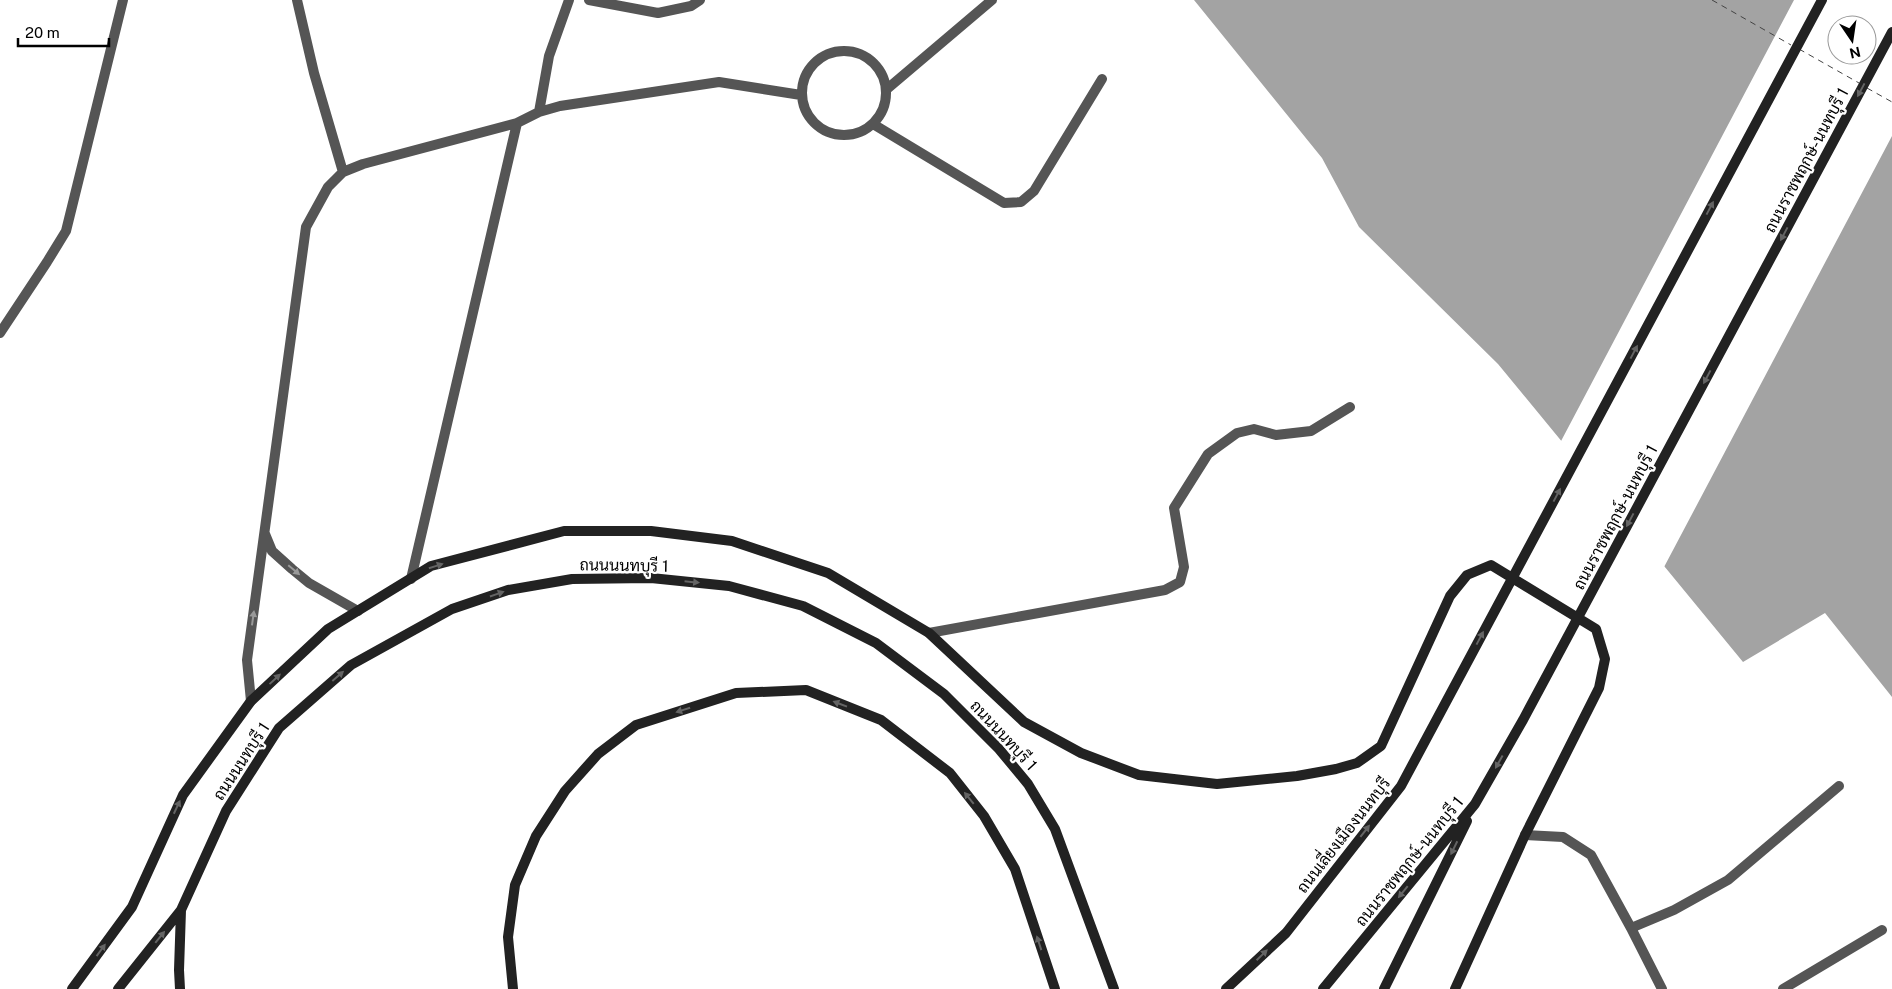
<svg xmlns="http://www.w3.org/2000/svg" width="1892" height="989" font-family="'Public Sans',Sarabun,sans-serif">
	<rect width="100%" height="100%" fill="#fff"/>
	<path fill="#a3a3a3" fill-rule="evenodd" d="M 1194,0 L 1892,0 L 1892,697 L 1825,613 L 1743,662 L 1498,364 L 1359,227 L 1322,158 ZM 1837,25 L 1867,25 L 1867,55 L 1837,55 Z"/>
	<path fill="#fff" fill-rule="evenodd" d="M 1794,0 L 1892,0 L 1892,136 L 1663,569 L 1560,443 ZM 1837,25 L 1867,25 L 1867,55 L 1837,55 Z"/>
	<g fill="none" stroke-linecap="round" stroke-linejoin="round">
		<path stroke="#444" stroke-width="1" stroke-dasharray="6 5" stroke-linecap="butt" d="M 1712,0 L 1791,45
			M 1799,49 L 1859,83
			M 1867,88 L 1892,102"/>
		<path stroke="#555" stroke-width="10" d="M 297,0 L 314,73 L 343,172
			M 589,0 L 658,13 L 691,6 L 700,0
			M802 93a42 42 0 1 1 84 0a42 42 0 1 1-84 0Z
			M 887,89 L 992,0
			M 539,112 L 549,56 L 569,0
			M 873,124 L 1004,203 L 1021,202 L 1034,191 L 1102,79
			M 265,534 L 272,551 L 292,569 L 309,583 L 358,611
			M 411,579 L 517,123
			M 929,633 L 1165,590 L 1180,582 L 1184,567 L 1174,508 L 1208,454 L 1237,433 L 1254,429 L 1276,435 L 1311,431 L 1350,407
			M 251,701 L 247,660 L 306,227 L 328,187 L 343,172 L 363,164 L 517,123 L 539,112 L 560,106 L 719,82 L 801,95
			M 1525,835 L 1563,837 L 1591,855 L 1631,928 L 1662,989
			M 1631,928 L 1674,910 L 1728,880 L 1839,786
			M 1783,989 L 1882,930"/>
		<path stroke="#555" stroke-width="10" d="M 0,333 L 47,262 L 66,231 L 123,0"/>
		<path stroke="#222" stroke-width="10" d="M 72,989 L 132,907 L 183,795 L 251,701 L 328,629 L 431,566 L 564,531 L 651,531 L 732,541 L 828,573 L 929,633 L 1024,722 L 1081,753 L 1139,775 L 1217,784 L 1297,776 L 1336,769 L 1357,763 L 1381,746 L 1450,596 L 1467,575 L 1491,565 L 1596,629 L 1605,659 L 1599,688 L 1525,835 L 1455,989
			M 118,989 L 181,910 L 226,811 L 279,728 L 351,665 L 452,609 L 508,590 L 572,579 L 651,578 L 729,586 L 803,606 L 876,643 L 944,694 L 999,749 L 1028,784 L 1055,829 L 1114,989
			M 180,989 L 179,970 L 181,910
			M 513,989 L 508,937 L 515,885 L 536,836 L 565,791 L 598,754 L 636,725 L 736,693 L 806,690 L 881,720 L 950,773 L 984,816 L 1015,869 L 1055,989
			M 1226,989 L 1286,933 L 1401,786 L 1822,0
			M 1323,989 L 1475,804 L 1523,720 L 1892,32
			M 1384,989 L 1467,821"/>
	</g>
	<defs><path id="oneway-solid" d="M-6-.8H1V-3.2L6.5 0L1 3.2V.8H-6Z" transform="scale(1.25)"/></defs>
	<g fill="#646464">
		<use href="#oneway-solid" transform="translate(1861 90) rotate(118)"/>
		<use href="#oneway-solid" transform="translate(1710 208) rotate(-62)"/>
		<use href="#oneway-solid" transform="translate(1784 234) rotate(118)"/>
		<use href="#oneway-solid" transform="translate(1634 352) rotate(-62)"/>
		<use href="#oneway-solid" transform="translate(1707 377) rotate(118)"/>
		<use href="#oneway-solid" transform="translate(1557 495) rotate(-62)"/>
		<use href="#oneway-solid" transform="translate(1630 520) rotate(118)"/>
		<use href="#oneway-solid" transform="translate(436 566) rotate(-18)"/>
		<use href="#oneway-solid" transform="translate(692 582) rotate(6)"/>
		<use href="#oneway-solid" transform="translate(497 594) rotate(-19)"/>
		<use href="#oneway-solid" transform="translate(1480 638) rotate(-62)"/>
		<use href="#oneway-solid" transform="translate(338 676) rotate(-41)"/>
		<use href="#oneway-solid" transform="translate(275 679) rotate(-43)"/>
		<use href="#oneway-solid" transform="translate(840 704) rotate(-159)"/>
		<use href="#oneway-solid" transform="translate(683 710) rotate(162)"/>
		<use href="#oneway-solid" transform="translate(1499 762) rotate(119)"/>
		<use href="#oneway-solid" transform="translate(969 798) rotate(-129)"/>
		<use href="#oneway-solid" transform="translate(177 807) rotate(-65)"/>
		<use href="#oneway-solid" transform="translate(1365 831) rotate(-52)"/>
		<use href="#oneway-solid" transform="translate(1454 848) rotate(116)"/>
		<use href="#oneway-solid" transform="translate(1403 892) rotate(129)"/>
		<use href="#oneway-solid" transform="translate(160 937) rotate(-51)"/>
		<use href="#oneway-solid" transform="translate(1039 943) rotate(-108)"/>
		<use href="#oneway-solid" transform="translate(101 950) rotate(-54)"/>
		<use href="#oneway-solid" transform="translate(1262 955) rotate(-44)"/>
	</g>
	<g fill="#999">
		<use href="#oneway-solid" transform="translate(294 570) rotate(40)"/>
		<use href="#oneway-solid" transform="translate(253 618) rotate(-82)"/>
	</g>
	<g text-anchor="middle" stroke-width="4.5" stroke-linejoin="round" paint-order="stroke">
		<g font-size="16" fill="#000" stroke="#fff">
			<text transform="translate(1806 160) rotate(-62)" y="6">ถนนราชพฤกษ์-นนทบุรี 1</text>
			<text transform="translate(1615 517) rotate(-62)" y="6">ถนนราชพฤกษ์-นนทบุรี 1</text>
			<text transform="translate(624 565) rotate(1)" y="6">ถนนนนทบุรี 1</text>
			<text transform="translate(1004 735) rotate(47)" y="6">ถนนนนทบุรี 1</text>
			<text transform="translate(241 761) rotate(-57)" y="6">ถนนนนทบุรี 1</text>
			<text transform="translate(1343 835) rotate(-52)" y="6">ถนนเลี่ยงเมืองนนทบุรี</text>
			<text transform="translate(1409 861) rotate(-51)" y="6">ถนนราชพฤกษ์-นนทบุรี 1</text>
		</g>
	</g>
	<g transform="translate(1852 40) rotate(167)"><circle r="24" fill="#ffffff" stroke="#999999"/>
	<path d="M0-4L9 19L0 12L-9 19Z" fill="#000000"/>
	<text y="-8" font-size="14" font-weight="bold" text-anchor="middle" fill="#000000">N</text>
	</g>
	<path d="M18 38v8h91v-8" fill="none" stroke="#000000" stroke-width="2.5"/>
	<text x="25" y="38" font-size="15" fill="#000000" stroke="#ffffff" stroke-width="4" paint-order="stroke">20 m</text>
</svg>
